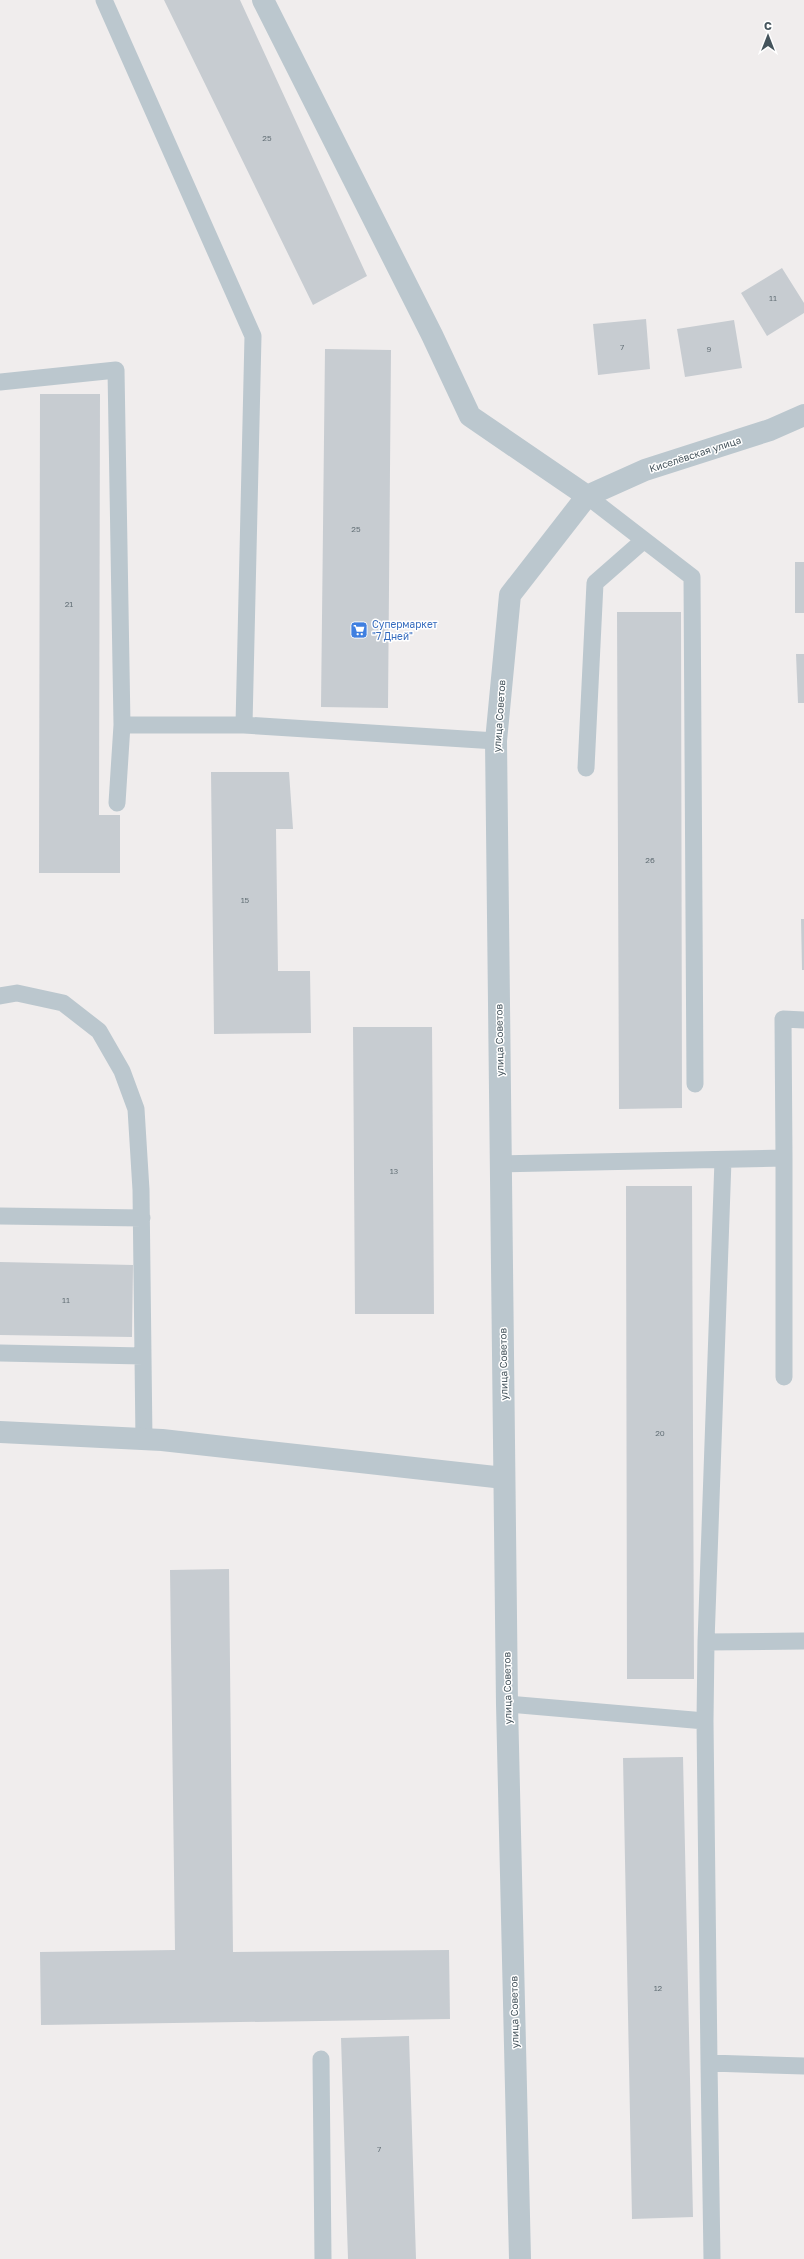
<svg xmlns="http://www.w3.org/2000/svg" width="804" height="2259" font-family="'Golos Text',sans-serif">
	<rect width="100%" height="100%" fill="#f0eded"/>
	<path fill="#c7ccd1" d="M 164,0 L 240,0 L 367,276 L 313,305 Z
		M 782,268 L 804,303 L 804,313 L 767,336 L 741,293 Z
		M 646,319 L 650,369 L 598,375 L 593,324 Z
		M 734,320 L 742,368 L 685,377 L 677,329 Z
		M 325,349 L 391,350 L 388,708 L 321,707 Z
		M 40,394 L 100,394 L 99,815 L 120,815 L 120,873 L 39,873 Z
		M 795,562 L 804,562 L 804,613 L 795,613 Z
		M 617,612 L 681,612 L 682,1108 L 619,1109 Z
		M 796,654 L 804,654 L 804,703 L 798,703 Z
		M 211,772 L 289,772 L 293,829 L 276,829 L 278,971 L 310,971 L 311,1033 L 214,1034 Z
		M 801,919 L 804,919 L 804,970 L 802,970 Z
		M 353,1027 L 432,1027 L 434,1314 L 355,1314 Z
		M 626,1186 L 692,1186 L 694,1679 L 627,1679 Z
		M 0,1262 L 133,1265 L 132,1337 L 0,1335 Z
		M 229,1569 L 233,1952 L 449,1950 L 450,2019 L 41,2025 L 40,1952 L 175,1950 L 170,1570 Z
		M 683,1757 L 693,2217 L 632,2219 L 623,1758 Z
		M 409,2036 L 416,2259 L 348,2259 L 341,2038 Z"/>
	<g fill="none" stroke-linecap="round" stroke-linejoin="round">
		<path stroke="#bbc7ce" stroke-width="17" d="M 104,0 L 253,336 L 244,725 L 122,725
			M 0,382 L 116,370 L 122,725 L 117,803
			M 644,540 L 692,577 L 695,1084
			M 244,725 L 496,741
			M 586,768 L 595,583 L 644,540 L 587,496
			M 0,996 L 17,993 L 63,1003 L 99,1031 L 122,1071 L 136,1109 L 141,1190 L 144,1440
			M 784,1158 L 784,1377
			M 501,1164 L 784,1158 L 783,1019 L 804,1020
			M 0,1216 L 142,1218
			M 0,1353 L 143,1356
			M 706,1642 L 723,1160
			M 507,1704 L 705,1721 L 706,1642 L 804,1641
			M 705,1721 L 709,2063
			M 321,2059 L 323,2259
			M 712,2259 L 709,2063 L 804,2066"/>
		<path stroke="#bbc7ce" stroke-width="22" d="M 263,0 L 432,335 L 470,416 L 587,496
			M 0,1432 L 162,1440 L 504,1478
			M 520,2259 L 507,1704 L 496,741 L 510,595 L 587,496 L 645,470 L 770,430 L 804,415"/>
	</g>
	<defs>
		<g id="supermarket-square" transform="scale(0.9)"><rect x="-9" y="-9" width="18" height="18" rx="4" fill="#3f7fe0" stroke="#fff"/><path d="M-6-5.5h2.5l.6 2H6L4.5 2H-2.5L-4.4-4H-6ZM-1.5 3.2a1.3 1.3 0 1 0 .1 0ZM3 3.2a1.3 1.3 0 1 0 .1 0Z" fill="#fff"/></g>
	</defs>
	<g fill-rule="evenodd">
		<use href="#supermarket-square" x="359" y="630"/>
	</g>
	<g text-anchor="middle" stroke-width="3" stroke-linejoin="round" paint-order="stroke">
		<g font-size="8" fill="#667279">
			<text x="267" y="141">25</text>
			<text x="773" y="301">11</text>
			<text x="622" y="350">7</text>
			<text x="709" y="352">9</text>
			<text x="356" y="532">25</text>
			<text x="69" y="607">21</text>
			<text x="650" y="863">26</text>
			<text x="245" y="903">15</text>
			<text x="394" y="1174">13</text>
			<text x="66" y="1303">11</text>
			<text x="660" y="1436">20</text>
			<text x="658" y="1991">12</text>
			<text x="379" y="2152">7</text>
		</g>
		<g font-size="10" fill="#45545c" stroke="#fff">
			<text transform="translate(695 454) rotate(-18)" y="4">Киселёвская улица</text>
			<text transform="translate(499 716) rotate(-86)" y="4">улица Советов</text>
			<text transform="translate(499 1040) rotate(-91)" y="4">улица Советов</text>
			<text transform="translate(503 1364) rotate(-91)" y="4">улица Советов</text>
			<text transform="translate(507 1688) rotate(-91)" y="4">улица Советов</text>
			<text transform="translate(514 2012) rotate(-91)" y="4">улица Советов</text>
		</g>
		<g font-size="10" fill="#366cbe" stroke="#fff" text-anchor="start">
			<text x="372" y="628">Супермаркет<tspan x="372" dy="12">"7 Дней"</tspan></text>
		</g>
	</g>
	<g transform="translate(768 36)" stroke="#ffffff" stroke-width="3" paint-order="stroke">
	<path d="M0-3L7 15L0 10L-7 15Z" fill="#45545c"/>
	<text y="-6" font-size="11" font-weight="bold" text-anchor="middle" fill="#45545c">С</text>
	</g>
</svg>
